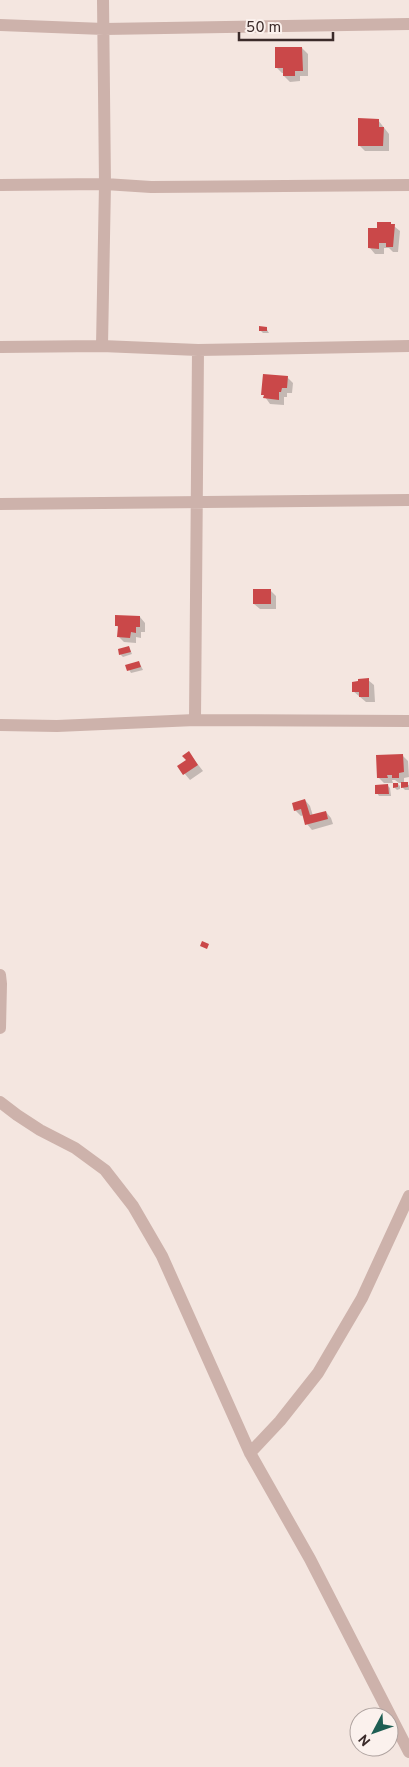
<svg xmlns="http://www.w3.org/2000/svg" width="409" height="1767" font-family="Overpass,sans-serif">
	<rect width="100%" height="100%" fill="#f4e6e0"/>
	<path fill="#0003" d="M 302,48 L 308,54 L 308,76 L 300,76 L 300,81 L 290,82 L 284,76 L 284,73 L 282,73 L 276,67 Z
		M 378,120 L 389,134 L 389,151 L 365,151 L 359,145 Z
		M 390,223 L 400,231 L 398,252 L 393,252 L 389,248 L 384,248 L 384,254 L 375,254 L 370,248 L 378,229 Z
		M 266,328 L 269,333 L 263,333 L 260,330 Z
		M 287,377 L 293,383 L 292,393 L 287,393 L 287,397 L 284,397 L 284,405 L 270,404 L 263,394 Z
		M 270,590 L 276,596 L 276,609 L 260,609 L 254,604 Z
		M 140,617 L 145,623 L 145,632 L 141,632 L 141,638 L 136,637 L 136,643 L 124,642 L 118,636 L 119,628 L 116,625 Z
		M 129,647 L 132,654 L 123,657 L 120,654 Z
		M 139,662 L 143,670 L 131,673 L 127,666 Z
		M 368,680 L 374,685 L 375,702 L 366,702 L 353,691 Z
		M 189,753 L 203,771 L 190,780 L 179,767 L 187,761 Z
		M 402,755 L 408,761 L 409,777 L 404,778 L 404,783 L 409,785 L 409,790 L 405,790 L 403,788 L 402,783 L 399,783 L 395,780 L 392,780 L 393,783 L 384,783 L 379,778 Z
		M 398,784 L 400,786 L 400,789 L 397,790 L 394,787 Z
		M 388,786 L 390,788 L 391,796 L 379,796 L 377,793 Z
		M 305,800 L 310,806 L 313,816 L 326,812 L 331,818 L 333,824 L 312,830 L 307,824 L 304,815 L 301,816 L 295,810 Z"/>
	<path fill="#ca4849" d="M 275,47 L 302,47 L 303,71 L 295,71 L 295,76 L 283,76 L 283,68 L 275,68 Z
		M 358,118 L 379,119 L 379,127 L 384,127 L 383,146 L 358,146 Z
		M 377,222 L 391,222 L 391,224 L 395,224 L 393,247 L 386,247 L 386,243 L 379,243 L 379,249 L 368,248 L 368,228 L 377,228 Z
		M 259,326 L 267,327 L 267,331 L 259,331 Z
		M 263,374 L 288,376 L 287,388 L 282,388 L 281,392 L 279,392 L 279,400 L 263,398 L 264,395 L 261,395 Z
		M 253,589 L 271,589 L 271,604 L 253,604 Z
		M 115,615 L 140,616 L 140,627 L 136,627 L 136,633 L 131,632 L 130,638 L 117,637 L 118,626 L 115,626 Z
		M 129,646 L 131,652 L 119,655 L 118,649 Z
		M 139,661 L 141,667 L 127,671 L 125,665 Z
		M 369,678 L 369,697 L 359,697 L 359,692 L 352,692 L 352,682 L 358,681 L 358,679 Z
		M 189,751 L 198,765 L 183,775 L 177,766 L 186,760 L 182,756 Z
		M 403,754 L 404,772 L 399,773 L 399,778 L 392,778 L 392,775 L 387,775 L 388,778 L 377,778 L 376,755 Z
		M 401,782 L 408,782 L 408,787 L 401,788 Z
		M 393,783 L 398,783 L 398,787 L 393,788 Z
		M 388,784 L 389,794 L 375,794 L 375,785 Z
		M 305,799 L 310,815 L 326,811 L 328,819 L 305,825 L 301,809 L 294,811 L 292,803 Z
		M 202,941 L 209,944 L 207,949 L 200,946 Z"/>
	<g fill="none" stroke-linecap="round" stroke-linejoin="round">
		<path stroke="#cdb2ab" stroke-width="12" d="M 0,25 L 104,29 L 409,24
			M 0,185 L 105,184 L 151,187 L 409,185
			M 102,346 L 105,184 L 103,0
			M 0,347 L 102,346 L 198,350 L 409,346
			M 0,504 L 409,500
			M 195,720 L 198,350
			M 0,725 L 57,726 L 195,720 L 409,721
			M 0,975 L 1,984 L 0,1028
			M 0,1102 L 17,1115 L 40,1130 L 75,1148 L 105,1170 L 133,1206 L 162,1256 L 250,1453 L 310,1559 L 409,1752
			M 250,1453 L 280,1421 L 318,1373 L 362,1298 L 409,1196"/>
	</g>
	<g transform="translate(374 1732) rotate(229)"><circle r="24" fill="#fbf1ed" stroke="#aea29f"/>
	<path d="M0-4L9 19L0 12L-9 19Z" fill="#1e5e53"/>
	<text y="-8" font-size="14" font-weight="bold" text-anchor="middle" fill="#3b2b2a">N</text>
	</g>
	<path d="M239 32v8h94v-8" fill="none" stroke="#3b2b2a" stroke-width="2.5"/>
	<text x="246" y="32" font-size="15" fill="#3b2b2a" stroke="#fbf1ed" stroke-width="4" paint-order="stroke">50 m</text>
</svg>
